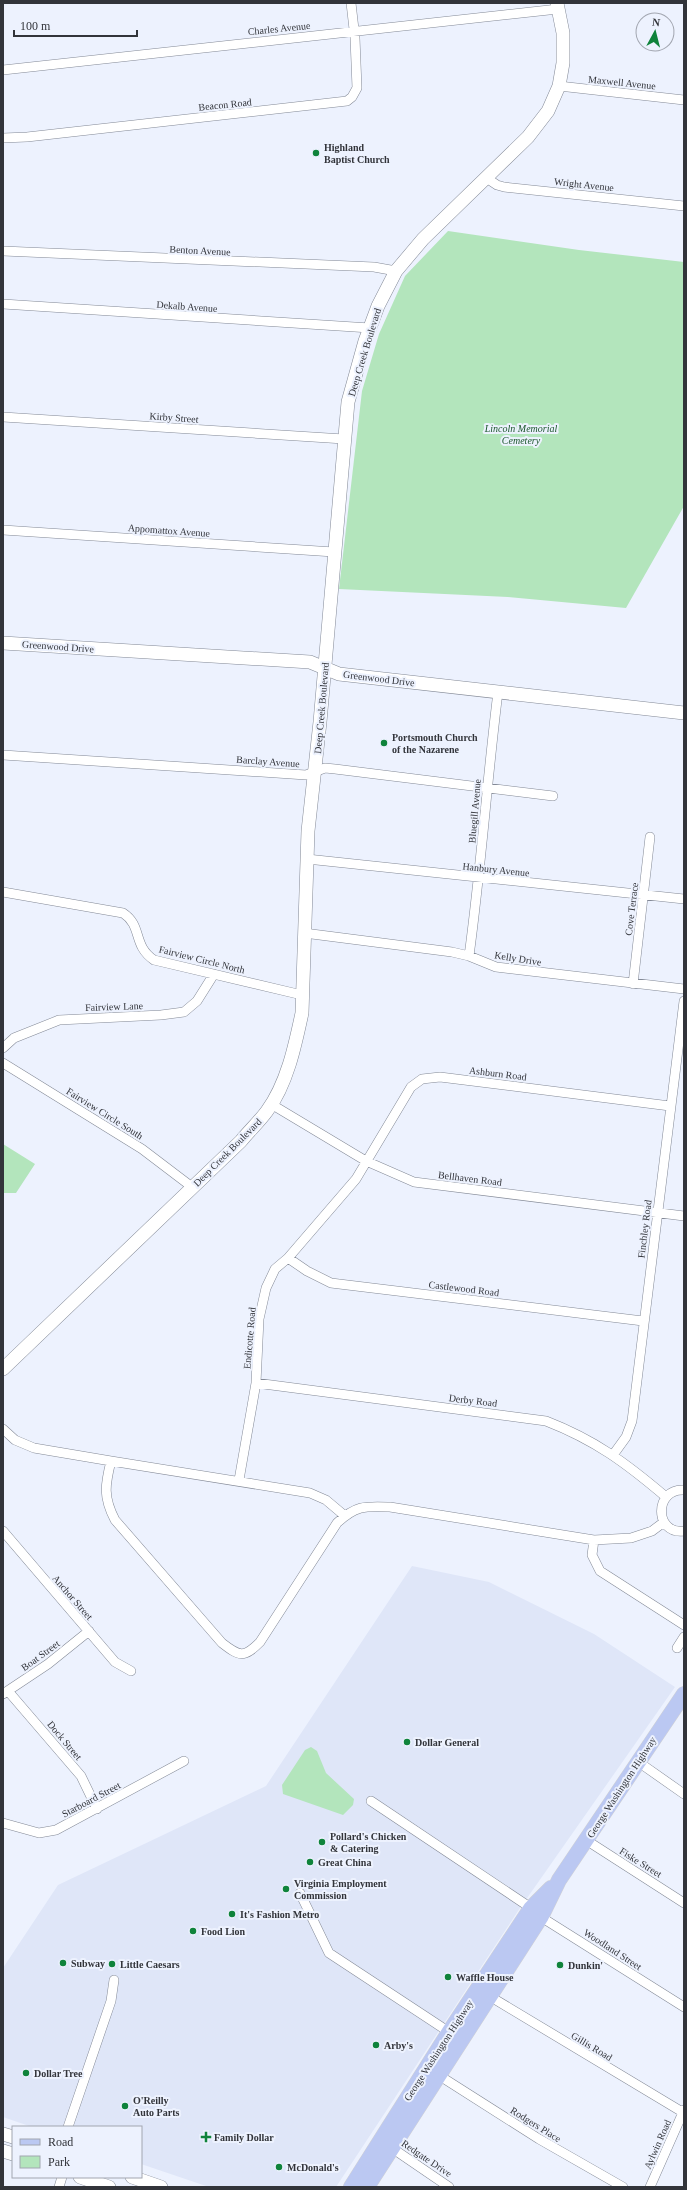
<svg xmlns="http://www.w3.org/2000/svg" width="687" height="2190" font-family="'Times New Roman',serif">
	<rect width="100%" height="100%" fill="#edf2fe"/>
	<path fill="#dfe6f8" d="M 412,1566 L 489,1582 L 594,1634 L 675,1687 L 518,1911 L 336,2187 L 209,2187 L 141,2164 L 141,2127 L 32,2127 L 3,2117 L 3,1968 L 58,1885 L 266,1786 Z"/>
	<path fill="#b3e5bc" d="M 448,231 L 579,250 L 684,262 L 684,506 L 626,608 L 508,597 L 339,589 L 362,391 L 379,334 L 405,276 Z
		M 3,1144 L 35,1164 L 16,1193 L 3,1193 Z
		M 311,1747 L 317,1751 L 326,1773 L 354,1799 L 353,1805 L 343,1815 L 283,1794 L 282,1785 L 305,1750 Z"/>
	<g fill="none" stroke-linecap="round" stroke-linejoin="round">
		<g stroke="#838996" stroke-width="10">
			<path id="street" d="M 3,70 L 558,9
				M 559,86 L 684,100
				M 3,138 L 27,137 L 347,101 L 352,97 L 357,88 L 355,38 L 351,3
				M 485,177 L 497,185 L 504,187 L 684,206
				M 3,251 L 374,267 L 396,271
				M 3,304 L 370,328
				M 3,417 L 344,439
				M 3,530 L 334,552
				M 3,755 L 306,775 L 325,768 L 335,769 L 553,796
				M 307,859 L 684,899
				M 3,892 L 123,913 C 143,926 132,945 154,960 L 302,995
				M 304,933 L 452,952 L 469,956 L 496,967 L 684,989
				M 469,956 C 481,868 487,780 498,692
				M 633,984 L 650,837
				M 3,1048 L 14,1038 L 59,1020 L 161,1015 L 184,1012 L 197,1001 L 214,974
				M 3,1063 L 142,1149 L 192,1187
				M 271,1104 L 366,1161 L 414,1182 L 684,1216
				M 288,1258 L 307,1271 L 331,1283 L 643,1321
				M 256,1383 L 546,1421 C 595,1440 626,1463 666,1497
				M 3,1429 L 15,1440 L 34,1448 L 111,1461 C 105,1485 103,1497 115,1520 L 222,1643 C 240,1657 244,1658 260,1642 L 337,1523 C 356,1505 365,1506 390,1507 L 594,1540 L 631,1538 L 652,1531 L 664,1522
				M 613,1455 L 626,1437 L 632,1421 L 684,1001
				M 111,1461 L 310,1493 L 326,1500 L 345,1516
				M 239,1480 L 256,1383 L 259,1319 L 266,1288 L 275,1269 L 288,1258 L 356,1179 L 411,1087 L 422,1079 L 440,1077 L 670,1106
				M 684,1490 C 654,1488 654,1535 684,1531
				M 3,1531 L 115,1662 L 131,1671
				M 594,1540 L 592,1555 L 600,1571 L 684,1625
				M 677,1648 L 684,1637
				M 8,1691 L 81,1776 L 97,1809
				M 3,1694 L 48,1664 L 89,1631
				M 637,1761 L 684,1794
				M 371,1801 L 531,1908 L 541,1917 L 684,2007
				M 3,1823 L 39,1833 L 56,1830 L 184,1761
				M 586,1840 L 684,1903
				M 300,1893 L 329,1953 L 449,2032
				M 491,1997 L 684,2113
				M 440,2076 L 539,2139 L 623,2187
				M 68,2127 L 111,2001 L 114,1980
				M 392,2148 L 449,2187
				M 59,2187 L 62,2177
				M 650,2187 L 684,2110"/>
		</g>
		<g stroke="#838996" stroke-width="14">
			<path id="secondary" d="M 3,643 L 310,662 L 339,674 L 684,713
				M 3,1369 L 241,1141 C 249,1131 259,1122 267,1111 C 287,1084 295,1046 302,1013 L 308,831 L 320,722 L 348,402 L 365,341 L 378,306 L 396,271 L 423,239 L 528,137 L 548,111 L 559,86 L 563,63 L 563,33 L 557,3
				M 3,2134 L 13,2137
				M 3,2151 L 13,2154
				M 80,2177 L 109,2187
				M 132,2177 L 161,2187"/>
		</g>
		<g stroke="#d2d2d4" stroke-width="16">
			<path id="primary" d="M 351,2187 L 449,2032 L 531,1908 L 551,1888
				M 367,2187 L 541,1917 L 559,1880 L 684,1694"/>
		</g>
		<use href="#street" stroke="#fff" stroke-width="9"/>
		<use href="#secondary" stroke="#fff" stroke-width="13"/>
		<use href="#primary" stroke="#bbc8f2" stroke-width="15"/>
	</g>
	<g fill="#0f833b" stroke="#edf2fe" stroke-width="1.5">
		<circle cx="316" cy="153" r="4"/>
		<circle cx="384" cy="743" r="4"/>
		<circle cx="407" cy="1742" r="4"/>
		<circle cx="322" cy="1842" r="4"/>
		<circle cx="310" cy="1862" r="4"/>
		<circle cx="286" cy="1889" r="4"/>
		<circle cx="232" cy="1914" r="4"/>
		<circle cx="193" cy="1931" r="4"/>
		<circle cx="63" cy="1963" r="4"/>
		<circle cx="112" cy="1964" r="4"/>
		<circle cx="560" cy="1965" r="4"/>
		<circle cx="448" cy="1977" r="4"/>
		<circle cx="376" cy="2045" r="4"/>
		<circle cx="26" cy="2073" r="4"/>
		<circle cx="125" cy="2106" r="4"/>
		<path d="M204 2131h4v4h4v4h-4v4h-4v-4h-4v-4h4z"/>
		<circle cx="279" cy="2167" r="4"/>
	</g>
	<g text-anchor="middle" stroke-width="4" stroke-linejoin="round" paint-order="stroke">
		<g font-size="10" fill="#32343a" stroke="#edf2fe">
			<text transform="translate(279 28) rotate(-6)" y="4">Charles Avenue</text>
			<text transform="translate(622 82) rotate(6)" y="4">Maxwell Avenue</text>
			<text transform="translate(225 104) rotate(-6)" y="4">Beacon Road</text>
			<text transform="translate(584 184) rotate(6)" y="4">Wright Avenue</text>
			<text transform="translate(200 250) rotate(3)" y="4">Benton Avenue</text>
			<text transform="translate(187 306) rotate(4)" y="4">Dekalb Avenue</text>
			<text transform="translate(364 352) rotate(-73)" y="4">Deep Creek Boulevard</text>
			<text transform="translate(174 417) rotate(4)" y="4">Kirby Street</text>
			<text transform="translate(169 530) rotate(4)" y="4">Appomattox Avenue</text>
			<text transform="translate(58 646) rotate(4)" y="4">Greenwood Drive</text>
			<text transform="translate(379 678) rotate(7)" y="4">Greenwood Drive</text>
			<text transform="translate(321 708) rotate(-85)" y="4">Deep Creek Boulevard</text>
			<text transform="translate(268 761) rotate(4)" y="4">Barclay Avenue</text>
			<text transform="translate(474 811) rotate(-85)" y="4">Bluegill Avenue</text>
			<text transform="translate(496 869) rotate(6)" y="4">Hanbury Avenue</text>
			<text transform="translate(631 909) rotate(-83)" y="4">Cove Terrace</text>
			<text transform="translate(518 958) rotate(9)" y="4">Kelly Drive</text>
			<text transform="translate(202 959) rotate(14)" y="4">Fairview Circle North</text>
			<text transform="translate(114 1006) rotate(-2)" y="4">Fairview Lane</text>
			<text transform="translate(498 1073) rotate(7)" y="4">Ashburn Road</text>
			<text transform="translate(105 1113) rotate(32)" y="4">Fairview Circle South</text>
			<text transform="translate(227 1152) rotate(-45)" y="4">Deep Creek Boulevard</text>
			<text transform="translate(470 1178) rotate(7)" y="4">Bellhaven Road</text>
			<text transform="translate(644 1229) rotate(-83)" y="4">Finchley Road</text>
			<text transform="translate(464 1288) rotate(7)" y="4">Castlewood Road</text>
			<text transform="translate(249 1338) rotate(-85)" y="4">Endicotte Road</text>
			<text transform="translate(473 1400) rotate(7)" y="4">Derby Road</text>
			<text transform="translate(73 1597) rotate(49)" y="4">Anchor Street</text>
			<text transform="translate(40 1655) rotate(-36)" y="4">Boat Street</text>
			<text transform="translate(65 1740) rotate(50)" y="4">Dock Street</text>
			<text transform="translate(621 1787) rotate(-57)" y="4">George Washington Highway</text>
			<text transform="translate(91 1799) rotate(-28)" y="4">Starboard Street</text>
			<text transform="translate(641 1862) rotate(32)" y="4">Fiske Street</text>
			<text transform="translate(613 1949) rotate(33)" y="4">Woodland Street</text>
			<text transform="translate(592 2046) rotate(31)" y="4">Gillis Road</text>
			<text transform="translate(438 2050) rotate(-57)" y="4">George Washington Highway</text>
			<text transform="translate(536 2124) rotate(32)" y="4">Rodgers Place</text>
			<text transform="translate(657 2144) rotate(-66)" y="4">Aylwin Road</text>
			<text transform="translate(427 2158) rotate(34)" y="4">Redgate Drive</text>
		</g>
		<g font-size="10" font-weight="bold" fill="#32343a" stroke="#edf2fe" text-anchor="start">
			<text x="324" y="151">Highland<tspan x="324" dy="12">Baptist Church</tspan></text>
			<text x="392" y="741">Portsmouth Church<tspan x="392" dy="12">of the Nazarene</tspan></text>
			<text x="415" y="1746">Dollar General</text>
			<text x="330" y="1840">Pollard's Chicken<tspan x="330" dy="12">&amp; Catering</tspan></text>
			<text x="318" y="1866">Great China</text>
			<text x="294" y="1887">Virginia Employment<tspan x="294" dy="12">Commission</tspan></text>
			<text x="240" y="1918">It's Fashion Metro</text>
			<text x="201" y="1935">Food Lion</text>
			<text x="71" y="1967">Subway</text>
			<text x="120" y="1968">Little Caesars</text>
			<text x="568" y="1969">Dunkin'</text>
			<text x="456" y="1981">Waffle House</text>
			<text x="384" y="2049">Arby's</text>
			<text x="34" y="2077">Dollar Tree</text>
			<text x="133" y="2104">O'Reilly<tspan x="133" dy="12">Auto Parts</tspan></text>
			<text x="214" y="2141">Family Dollar</text>
			<text x="287" y="2171">McDonald's</text>
		</g>
		<g font-size="10" font-style="italic" fill="#1b562c" stroke="#edf2fe">
			<text x="521" y="432">Lincoln Memorial<tspan x="521" dy="12">Cemetery</tspan></text>
		</g>
	</g>
	<rect width="687" height="2190" fill="none" stroke="#32343a" stroke-width="8"/>
	<rect x="12" y="2126" width="130" height="52" fill="#edf2fe" stroke="#a2a6b0"/>
	<rect x="20" y="2139" width="20" height="6" fill="#bbc8f2" stroke="#a2a6b0"/>
	<text x="48" y="2146" font-size="12" fill="#32343a">Road</text>
	<rect x="20" y="2156" width="20" height="12" fill="#b3e5bc" stroke="#a2a6b0"/>
	<text x="48" y="2166" font-size="12" fill="#32343a">Park</text>
	<g transform="translate(655 32) rotate(7)"><circle r="19" fill="#edf2fe" stroke="#a2a6b0"/>
	<path d="M0-3L7 15L0 10L-7 15Z" fill="#0f833b"/>
	<text y="-6" font-size="11" font-weight="bold" text-anchor="middle" fill="#32343a">N</text>
	</g>
	<path d="M14 30v6h123v-6" fill="none" stroke="#32343a" stroke-width="2"/>
	<text x="20" y="30" font-size="12" fill="#32343a" stroke="#edf2fe" stroke-width="3" paint-order="stroke">100 m</text>
</svg>
